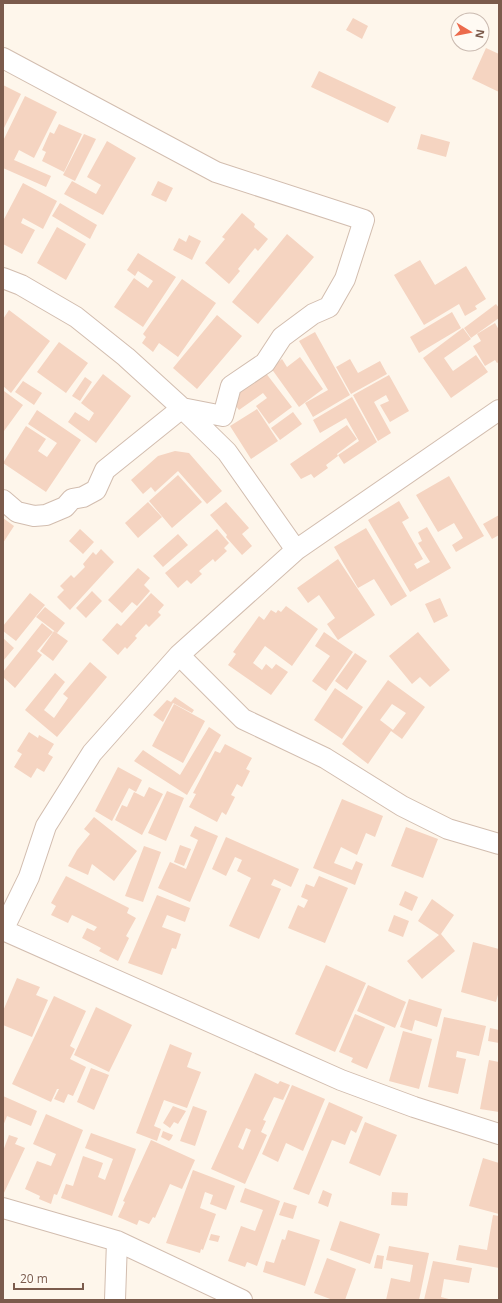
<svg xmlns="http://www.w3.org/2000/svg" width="502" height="1303" font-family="'Open Sans',sans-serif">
	<rect width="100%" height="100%" fill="#fef6eb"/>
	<path fill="#f5d4c1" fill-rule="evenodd" d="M 353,18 L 368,26 L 362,39 L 346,30 Z
		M 486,48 L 499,54 L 499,92 L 472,79 Z
		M 319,71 L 396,107 L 388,123 L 311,87 Z
		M 3,85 L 21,94 L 3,130 Z
		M 25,96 L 57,112 L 34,158 L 19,150 L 14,160 L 51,176 L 46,187 L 3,168 L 3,141 Z
		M 59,124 L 82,134 L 64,172 L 42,161 L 46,152 L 42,150 L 50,132 L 54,134 Z
		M 84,134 L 96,139 L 75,181 L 63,175 Z
		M 421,134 L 450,142 L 446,157 L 417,149 Z
		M 107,141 L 136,158 L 103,215 L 64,194 L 72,181 L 96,194 L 101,185 L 87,177 Z
		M 158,181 L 173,188 L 166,202 L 151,195 Z
		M 23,183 L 57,201 L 43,229 L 23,218 L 21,223 L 35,230 L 22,254 L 3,244 L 3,221 Z
		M 60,203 L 97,225 L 90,239 L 52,216 Z
		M 242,213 L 255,224 L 254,227 L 268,239 L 258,251 L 255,248 L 238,269 L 240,271 L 229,284 L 205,263 L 225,239 L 222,237 Z
		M 57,227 L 86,244 L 66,280 L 37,263 Z
		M 287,234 L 314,257 L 258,324 L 232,302 Z
		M 189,235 L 201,241 L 192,260 L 173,250 L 179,238 L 186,242 Z
		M 138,253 L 176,277 L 143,327 L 114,307 L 134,278 L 148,288 L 153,281 L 138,271 L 135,276 L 127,270 Z
		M 420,260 L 435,285 L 466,266 L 486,299 L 475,306 L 477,309 L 465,316 L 459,304 L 424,325 L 394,275 Z
		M 182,279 L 216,303 L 178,357 L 159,343 L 153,352 L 142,343 L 146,337 L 143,334 Z
		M 496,304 L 499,308 L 499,318 L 471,338 L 464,328 Z
		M 9,310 L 50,341 L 11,393 L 3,386 L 3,319 Z
		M 452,312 L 461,328 L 419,353 L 410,337 Z
		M 217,315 L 242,336 L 197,389 L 173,368 Z
		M 495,323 L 499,330 L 499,362 L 497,363 L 495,360 L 485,366 L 473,346 L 481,341 L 477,334 Z
		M 463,328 L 471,339 L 444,358 L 453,371 L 476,355 L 488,372 L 451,398 L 423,358 Z
		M 315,332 L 350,395 L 313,417 L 305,403 L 328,390 L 299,341 Z
		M 59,342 L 88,363 L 66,393 L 37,372 Z
		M 300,357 L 323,389 L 299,407 L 271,368 L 282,359 L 287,367 Z
		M 350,359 L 358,373 L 380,361 L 387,374 L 351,394 L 336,367 Z
		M 265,372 L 292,407 L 269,424 L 256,406 L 267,398 L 263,393 L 239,410 L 230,398 Z
		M 103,374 L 131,396 L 96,443 L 68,422 L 75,412 L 89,421 L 94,413 L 81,403 Z
		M 389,375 L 409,411 L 390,422 L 380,405 L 389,401 L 386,395 L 374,402 L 391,433 L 378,441 L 353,395 Z
		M 85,377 L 92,382 L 80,401 L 72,396 Z
		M 23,381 L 42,393 L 34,405 L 15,392 Z
		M 4,391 L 23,405 L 4,431 L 3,430 Z
		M 352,397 L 377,442 L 344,464 L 338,455 L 359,441 L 346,418 L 320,433 L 313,420 Z
		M 257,409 L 278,441 L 251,459 L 230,426 Z
		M 37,410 L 81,440 L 46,492 L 3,463 L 26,426 L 46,439 L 38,451 L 47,457 L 57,443 L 28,424 Z
		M 293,412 L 302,424 L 280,440 L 271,428 Z
		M 347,425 L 357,439 L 337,454 L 338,456 L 326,465 L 328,468 L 314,478 L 311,474 L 301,479 L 290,464 Z
		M 175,451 L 189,453 L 222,491 L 207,504 L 178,471 L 155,492 L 151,487 L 143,494 L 131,480 L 158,456 Z
		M 178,475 L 202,502 L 172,528 L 149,501 Z
		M 449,476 L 484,536 L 456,552 L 452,545 L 463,538 L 454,523 L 438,532 L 416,495 Z
		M 399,501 L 409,518 L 402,522 L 423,559 L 414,564 L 417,569 L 430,562 L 418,543 L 422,541 L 418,532 L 427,527 L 451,568 L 410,592 L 368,520 Z
		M 148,502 L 162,517 L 138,538 L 125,523 Z
		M 226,502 L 249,528 L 242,534 L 252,546 L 242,555 L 226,537 L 227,535 L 210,515 Z
		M 499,515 L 499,535 L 492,539 L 483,524 Z
		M 3,518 L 14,526 L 3,543 Z
		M 366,528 L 407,596 L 391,606 L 374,579 L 358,588 L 334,547 Z
		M 80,529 L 94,542 L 83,554 L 69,541 Z
		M 217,529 L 229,543 L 224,548 L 227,551 L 215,562 L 213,559 L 199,571 L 202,574 L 191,584 L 187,580 L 178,588 L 165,573 Z
		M 178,534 L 188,545 L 163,567 L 153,556 Z
		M 101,549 L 114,562 L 70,610 L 57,597 L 64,590 L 60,586 L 71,575 L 74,578 L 85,567 L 83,564 L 93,552 L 96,555 Z
		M 338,559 L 375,615 L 338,640 L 327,624 L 335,618 L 319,595 L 308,603 L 297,588 Z
		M 138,568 L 150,578 L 144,585 L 150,591 L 137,606 L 132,602 L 122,613 L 108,600 Z
		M 92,591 L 102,601 L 86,618 L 76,608 Z
		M 30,593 L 45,605 L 16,641 L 3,631 L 3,626 Z
		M 151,593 L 164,605 L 158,612 L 161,615 L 149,627 L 146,624 L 135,636 L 137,638 L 127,649 L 125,647 L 118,655 L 102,640 L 117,623 L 121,626 Z
		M 440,598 L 448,616 L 434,623 L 425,604 Z
		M 286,606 L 318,629 L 292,666 L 265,646 L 253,663 L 262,670 L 266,664 L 272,669 L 276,664 L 288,672 L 271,695 L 228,665 L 236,654 L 233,652 L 259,616 L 264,620 L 271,610 L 276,613 L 278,610 L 281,612 Z
		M 45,607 L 65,623 L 57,633 L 36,617 Z
		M 42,623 L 53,632 L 37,651 L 42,655 L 15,688 L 3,677 L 3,672 Z
		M 54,631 L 68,641 L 53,661 L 40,651 Z
		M 324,632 L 353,652 L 326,691 L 312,681 L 330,656 L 315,646 Z
		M 418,632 L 450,670 L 430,687 L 420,677 L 412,684 L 389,656 Z
		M 3,638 L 14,648 L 3,661 Z
		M 355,653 L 367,661 L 347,690 L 335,681 Z
		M 90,662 L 107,677 L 57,737 L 25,710 L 55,673 L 65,682 L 44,710 L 54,718 L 68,698 L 63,694 Z
		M 388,680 L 425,707 L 402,739 L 391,731 L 368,764 L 342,744 ZM 392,704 L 406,713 L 393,730 L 380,720 Z
		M 335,688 L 363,707 L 342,739 L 314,720 Z
		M 175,697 L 194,710 L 192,713 L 173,703 L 163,722 L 153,715 L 167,700 L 171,702 Z
		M 174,704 L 205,721 L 183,763 L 152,746 Z
		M 209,727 L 221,735 L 187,795 L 134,761 L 143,750 L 180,775 Z
		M 29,732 L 38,738 L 39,735 L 54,744 L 48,754 L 53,757 L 44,772 L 37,768 L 31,778 L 14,767 L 22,754 L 17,751 Z
		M 225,744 L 252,758 L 246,769 L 250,771 L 242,787 L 237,784 L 231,795 L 235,797 L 226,815 L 222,812 L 217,822 L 189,807 L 196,794 L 193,793 L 215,751 L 220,753 Z
		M 118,767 L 142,780 L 136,792 L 129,788 L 112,821 L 95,811 Z
		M 149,787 L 163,794 L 142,835 L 115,820 L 122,805 L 127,807 L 134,792 L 144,797 Z
		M 167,791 L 184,798 L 166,841 L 148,833 Z
		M 342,799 L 383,816 L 375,837 L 366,833 L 357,855 L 341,847 L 334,863 L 352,870 L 356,861 L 363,864 L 355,885 L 313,868 Z
		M 94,817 L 137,851 L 114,881 L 92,864 L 88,875 L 68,866 L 77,850 L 90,834 L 84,829 Z
		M 195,826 L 218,836 L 190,902 L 158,888 L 170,862 L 186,869 L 198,840 L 190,836 Z
		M 406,827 L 438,839 L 423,878 L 391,866 Z
		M 226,837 L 299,869 L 291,887 L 274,879 L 271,885 L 281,889 L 259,939 L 229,926 L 251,878 L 237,871 L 242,860 L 235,857 L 226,876 L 212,869 Z
		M 180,845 L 191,849 L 184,866 L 174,862 Z
		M 144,846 L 161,852 L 143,902 L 125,896 Z
		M 66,876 L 129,908 L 127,913 L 136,918 L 126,936 L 129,938 L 118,961 L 99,951 L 101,948 L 82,938 L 87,928 L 94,931 L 97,927 L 72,915 L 68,923 L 51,915 L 56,906 L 51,903 Z
		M 319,876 L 348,888 L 325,943 L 288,928 L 298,905 L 304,908 L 308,900 L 301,897 L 306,884 L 314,887 Z
		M 405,891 L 418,897 L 412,911 L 399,905 Z
		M 157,895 L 190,908 L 185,922 L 167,915 L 162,927 L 181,934 L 176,949 L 172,948 L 162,975 L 128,963 Z
		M 432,899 L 454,915 L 441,934 L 455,951 L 422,979 L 407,961 L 439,935 L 418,921 Z
		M 394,915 L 409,921 L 403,937 L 388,931 Z
		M 473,942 L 499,949 L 499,991 L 496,1002 L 461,992 Z
		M 326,965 L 366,983 L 335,1052 L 295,1034 Z
		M 17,978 L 40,987 L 36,995 L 48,1000 L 32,1037 L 3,1025 L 3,1011 Z
		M 368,985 L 406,1002 L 395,1028 L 357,1011 Z
		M 54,996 L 86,1011 L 70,1046 L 75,1049 L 70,1059 L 86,1067 L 73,1096 L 68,1094 L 64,1103 L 54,1099 L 59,1089 L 57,1089 L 51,1102 L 12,1084 Z
		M 409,999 L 442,1009 L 437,1027 L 415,1020 L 412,1031 L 400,1027 Z
		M 96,1007 L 132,1025 L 109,1072 L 74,1055 Z
		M 355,1014 L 385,1027 L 367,1069 L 351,1062 L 353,1058 L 339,1052 Z
		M 444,1017 L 486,1026 L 479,1056 L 457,1051 L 456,1057 L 466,1059 L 458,1094 L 428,1087 Z
		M 490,1028 L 499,1030 L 499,1043 L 488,1041 Z
		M 403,1031 L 432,1039 L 419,1089 L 389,1081 Z
		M 170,1044 L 192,1053 L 187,1067 L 201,1072 L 187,1108 L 164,1100 L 154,1126 L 161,1129 L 157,1141 L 136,1133 Z
		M 489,1060 L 499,1062 L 499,1112 L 480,1109 Z
		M 91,1068 L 109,1075 L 94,1110 L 77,1102 Z
		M 255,1073 L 278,1084 L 280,1081 L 290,1085 L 283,1100 L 274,1097 L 263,1120 L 266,1121 L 261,1132 L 267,1135 L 245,1184 L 211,1169 ZM 246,1128 L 251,1130 L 243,1150 L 238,1147 Z
		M 292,1085 L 325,1099 L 303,1151 L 286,1143 L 278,1162 L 262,1154 Z
		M 3,1096 L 37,1111 L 31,1126 L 7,1116 L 3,1126 Z
		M 329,1102 L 363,1117 L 356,1133 L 351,1130 L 345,1145 L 332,1140 L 309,1195 L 293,1189 Z
		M 173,1106 L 186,1111 L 178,1124 L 174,1122 L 170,1128 L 163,1123 Z
		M 193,1106 L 207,1111 L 195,1146 L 180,1141 Z
		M 46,1114 L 83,1130 L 57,1195 L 54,1194 L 51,1204 L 39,1199 L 40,1196 L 25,1189 L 37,1161 L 51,1166 L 56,1154 L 33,1144 Z
		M 365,1122 L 397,1135 L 380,1176 L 349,1163 Z
		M 163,1131 L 173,1135 L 171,1139 L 169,1141 L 161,1137 Z
		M 91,1133 L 136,1149 L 112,1216 L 61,1198 L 66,1184 L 73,1186 L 83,1156 L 103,1163 L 98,1177 L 105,1180 L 113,1159 L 85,1148 Z
		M 9,1135 L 18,1138 L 15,1144 L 25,1148 L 3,1195 L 3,1151 Z
		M 151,1140 L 195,1160 L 182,1189 L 170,1184 L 155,1218 L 153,1217 L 149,1224 L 139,1220 L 137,1225 L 118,1217 L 125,1202 L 123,1201 Z
		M 483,1158 L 499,1163 L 499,1214 L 469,1206 Z
		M 193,1170 L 235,1186 L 226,1210 L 210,1204 L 213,1195 L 205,1192 L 200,1208 L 216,1214 L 203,1250 L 201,1249 L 200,1253 L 166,1243 Z
		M 245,1188 L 280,1201 L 257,1266 L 247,1262 L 245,1267 L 228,1261 L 241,1226 L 255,1231 L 263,1210 L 240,1202 Z
		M 323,1190 L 332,1194 L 328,1207 L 318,1203 Z
		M 392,1192 L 408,1193 L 407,1206 L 391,1205 Z
		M 284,1202 L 297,1206 L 293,1219 L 279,1215 Z
		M 493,1215 L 499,1216 L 499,1268 L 456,1260 L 459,1245 L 487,1250 Z
		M 340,1221 L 380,1234 L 370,1264 L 330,1250 Z
		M 288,1230 L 320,1240 L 305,1286 L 263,1272 L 266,1261 L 274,1263 L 282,1239 L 285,1240 Z
		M 211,1234 L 220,1236 L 218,1242 L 209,1240 Z
		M 389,1246 L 429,1253 L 419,1300 L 386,1300 L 391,1278 L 410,1282 L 413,1265 L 386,1260 Z
		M 377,1255 L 384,1256 L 382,1269 L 374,1268 Z
		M 327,1258 L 356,1269 L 345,1300 L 333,1300 L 314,1293 Z
		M 433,1261 L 472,1268 L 469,1283 L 444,1279 L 441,1297 L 453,1300 L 424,1300 Z"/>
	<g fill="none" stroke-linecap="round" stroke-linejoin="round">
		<g stroke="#d2bdaf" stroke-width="22">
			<path id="street" d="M 3,58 L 216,172 L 364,220 L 345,279 L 329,307 L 313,314 L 282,337 L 265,363 L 231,386 L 223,416 L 182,408 L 105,470 L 96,490 L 83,497 L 72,499 L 65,507 L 46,515 L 34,516 L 17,512 L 3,500
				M 3,278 L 21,285 L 76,317 L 126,357 L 182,408 L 227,452 L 296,550
				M 179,655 L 243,719 L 325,758 L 402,806 L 448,829 L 499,844
				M 3,930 L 29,877 L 46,826 L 92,753 L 179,655 L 296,550 L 499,410
				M 3,930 L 341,1080 L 414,1107 L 499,1134
				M 3,1208 L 117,1241 L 242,1300
				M 115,1300 L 117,1241"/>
		</g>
		<use href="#street" stroke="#fff" stroke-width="20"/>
	</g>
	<rect width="502" height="1303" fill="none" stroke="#7b5b4c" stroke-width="8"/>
	<g transform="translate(470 32) rotate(100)"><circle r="19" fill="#fffaf3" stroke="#cabab0"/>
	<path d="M0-3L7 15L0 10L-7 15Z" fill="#ec6b4c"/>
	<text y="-6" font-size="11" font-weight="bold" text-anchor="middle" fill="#7b5b4c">N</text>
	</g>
	<path d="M14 1283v6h69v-6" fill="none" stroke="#7b5b4c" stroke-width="2"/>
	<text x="20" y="1283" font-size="12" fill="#7b5b4c" stroke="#fffaf3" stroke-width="3" paint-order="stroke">20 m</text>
</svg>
